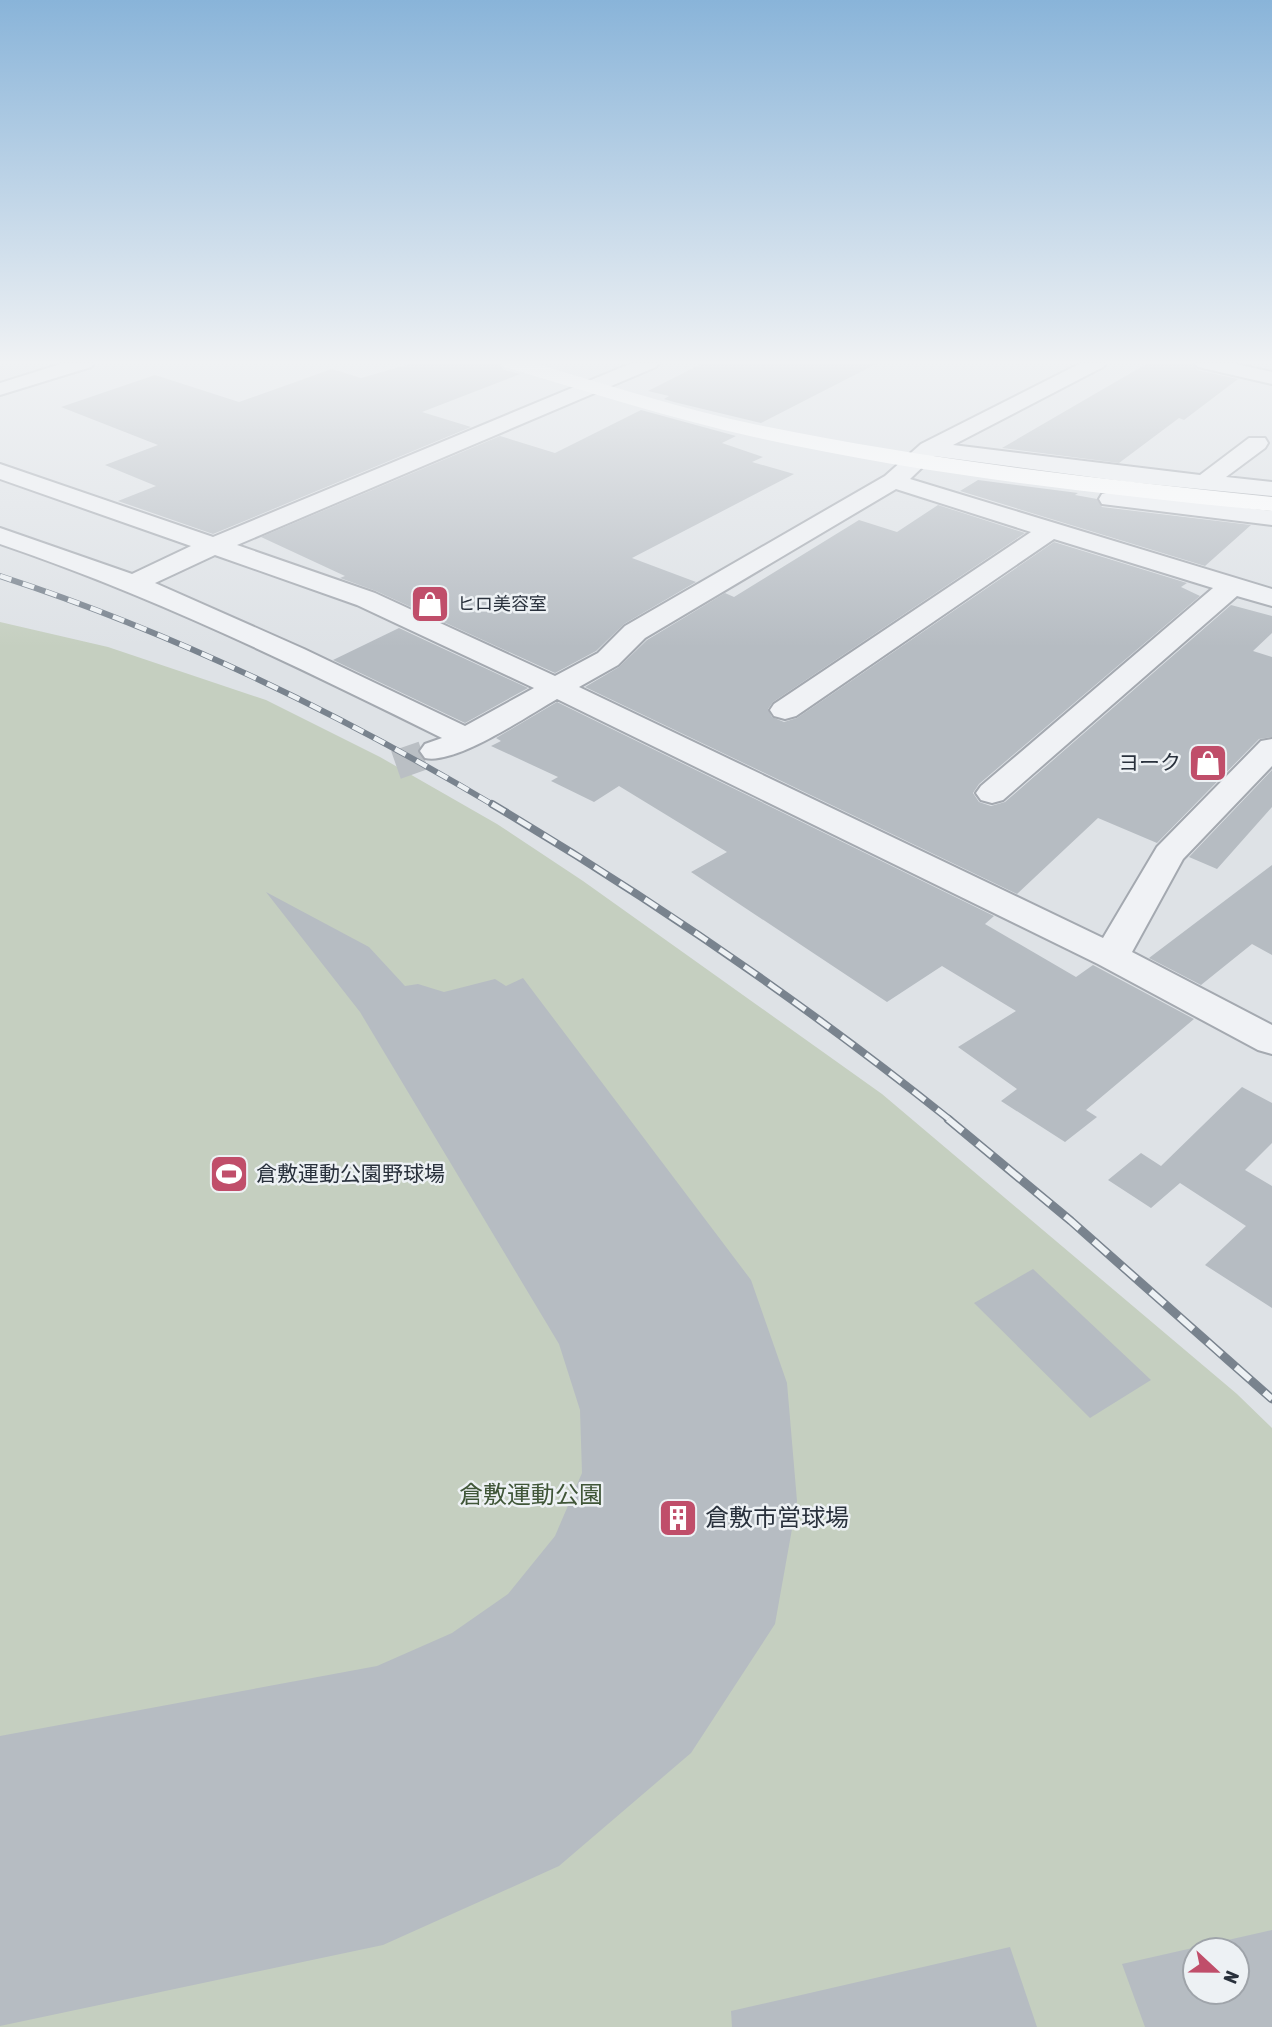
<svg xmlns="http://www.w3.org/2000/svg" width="1272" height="2027" font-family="'Asap Condensed','Noto Sans JP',sans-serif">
	<rect width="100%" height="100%" fill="#dee2e6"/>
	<path fill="#c5cfc0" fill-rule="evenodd" d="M 0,622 L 108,647 L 266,700 L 380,757 L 497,824 L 583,881 L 882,1094 L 1237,1394 L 1272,1428 L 1272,2027 L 0,2027 ZM 1195,1950 L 1237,1950 L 1237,1992 L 1195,1992 Z"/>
	<path fill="#b6bcc2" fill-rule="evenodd" d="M 413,363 L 499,363 L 504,370 L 520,374 L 422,412 L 471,427 L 213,534 L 118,501 L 156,486 L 105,465 L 158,445 L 61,407 L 155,375 L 239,402 L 332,369 L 361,378 Z
		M 703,363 L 878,363 L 761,423 L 674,402 L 664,399 L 669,396 L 648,391 Z
		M 1148,363 L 1192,363 L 1197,370 L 1238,379 L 1184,420 L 1179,418 L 1119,463 L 1002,448 Z
		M 641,410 L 736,436 L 722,443 L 763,457 L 752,462 L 794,474 L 632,558 L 696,582 L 624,624 L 596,651 L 555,673 L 376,591 L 340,578 L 345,576 L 261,537 L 500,436 L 555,453 Z
		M 978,480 L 1078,493 L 1075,495 L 1097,499 L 1102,507 L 1251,525 L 1205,566 L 960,491 Z
		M 938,505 L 1025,533 L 773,702 L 768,709 L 772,717 L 784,722 L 797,718 L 1054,542 L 1187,583 L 1181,587 L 1200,596 L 979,784 L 973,793 L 979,802 L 991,806 L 1005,802 L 1231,605 L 1272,616 L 1272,633 L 1253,651 L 1272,657 L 1272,737 L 1259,739 L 1157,843 L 1098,818 L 1017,894 L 585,687 L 619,667 L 647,640 L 725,593 L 734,597 L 859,520 L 897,532 Z
		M 399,628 L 528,688 L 465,723 L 333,660 Z
		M 557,702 L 994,916 L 985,924 L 1076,977 L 1093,965 L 1194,1019 L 1086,1110 L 1097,1117 L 1065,1142 L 1001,1101 L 1017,1089 L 958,1047 L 1016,1011 L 942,966 L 887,1002 L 691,872 L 727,852 L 619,786 L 594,802 L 551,781 L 558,777 L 491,746 L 501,741 L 496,738 Z
		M 1272,770 L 1272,807 L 1217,869 L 1189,857 Z
		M 1272,865 L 1272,955 L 1252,944 L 1201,985 L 1149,958 Z
		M 266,892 L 369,947 L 405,986 L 418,984 L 444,992 L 495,979 L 506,986 L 523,978 L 751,1280 L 787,1383 L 797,1501 L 775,1624 L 691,1753 L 559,1866 L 383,1945 L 0,2026 L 0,1736 L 377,1666 L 452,1633 L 508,1594 L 555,1536 L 582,1473 L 580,1410 L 559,1344 L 360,1012 Z
		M 1242,1087 L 1272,1103 L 1272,1143 L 1245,1170 L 1272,1186 L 1272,1308 L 1205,1265 L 1246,1226 L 1180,1183 L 1151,1208 L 1108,1180 L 1141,1153 L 1161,1166 Z
		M 1033,1269 L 1151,1380 L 1090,1418 L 974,1303 Z
		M 1272,1930 L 1272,2027 L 1145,2027 L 1122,1964 ZM 1195,1950 L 1237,1950 L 1237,1992 L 1195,1992 Z
		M 1010,1947 L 1037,2027 L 732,2027 L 731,2011 Z"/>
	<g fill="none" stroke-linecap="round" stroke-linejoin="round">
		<path stroke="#babfc4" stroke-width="29" stroke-dasharray="29 15" stroke-linecap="butt" d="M 396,765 L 436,751"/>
		<g stroke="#a4a9b0" stroke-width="4">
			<path id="street" d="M 64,363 L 94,363 L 91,367 L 0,395 L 0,383 Z
				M 632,363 L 659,363 L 656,367 L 237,545 L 375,593 L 555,676 L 598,653 L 625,626 L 885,476 L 921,444 L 1081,363 L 1106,363 L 1103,367 L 953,445 L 1200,475 L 1249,438 L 1265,438 L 1268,443 L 1265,448 L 1226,477 L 1272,482 L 1272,496 L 1129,482 L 934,456 L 910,479 L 1272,589 L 1272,606 L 1237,596 L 1003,800 L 992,803 L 981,800 L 976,793 L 981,786 L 1213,588 L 1054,539 L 796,716 L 785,719 L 774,716 L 770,710 L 774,704 L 1031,532 L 896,489 L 645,638 L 618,665 L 579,687 L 1103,938 L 1157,847 L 1261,741 L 1272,739 L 1272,766 L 1183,859 L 1132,952 L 1272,1025 L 1272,1054 L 1258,1050 L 1098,964 L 557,699 C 527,716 456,765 425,758 L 420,751 L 425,744 L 442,738 C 297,666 153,596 0,544 L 0,528 L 132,574 L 191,546 L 0,479 L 0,464 L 213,537 ZM 215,555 L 357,605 L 534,688 L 465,726 L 304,649 L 155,583 Z
				M 1195,363 L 1232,363 L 1272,372 L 1272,384 L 1198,367 Z
				M 1111,492 L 1272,511 L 1272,525 L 1102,504 L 1099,499 L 1102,494 Z"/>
		</g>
		<use href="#street" fill="#f0f2f5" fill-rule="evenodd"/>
		<path fill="#fff" fill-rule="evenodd" d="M 502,363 L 533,363 C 608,385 682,409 758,425 C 927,460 1100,479 1272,497 L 1272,511 C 1099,494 924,475 754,437 C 670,418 588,392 505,367 Z"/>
		<g stroke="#79838e" stroke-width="6">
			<path id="rail-far2" d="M 0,576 C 172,632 339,713 495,806"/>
		</g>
		<g stroke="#79838e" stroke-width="8">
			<path id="rail-far1" d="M 492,804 C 652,899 805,1004 950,1120"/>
		</g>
		<g stroke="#79838e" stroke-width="9">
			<path id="rail" d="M 948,1119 L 1071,1221 L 1272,1399"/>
		</g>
		<use href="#rail-far2" stroke="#edf1f4" stroke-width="4.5" stroke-dasharray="12" stroke-linecap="butt"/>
		<use href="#rail-far1" stroke="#edf1f4" stroke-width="5" stroke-dasharray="15" stroke-linecap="butt"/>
		<use href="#rail" stroke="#edf1f4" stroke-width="6" stroke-dasharray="19" stroke-linecap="butt"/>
	</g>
	<linearGradient id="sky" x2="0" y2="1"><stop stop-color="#89b4d9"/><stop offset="0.56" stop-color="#f0f2f4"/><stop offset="1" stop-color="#f0f2f4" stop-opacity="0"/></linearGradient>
	<rect width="1272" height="647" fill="url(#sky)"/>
	<defs>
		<g id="shop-square" transform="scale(2.0125)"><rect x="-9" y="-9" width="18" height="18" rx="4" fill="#c04e6a" stroke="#edf1f4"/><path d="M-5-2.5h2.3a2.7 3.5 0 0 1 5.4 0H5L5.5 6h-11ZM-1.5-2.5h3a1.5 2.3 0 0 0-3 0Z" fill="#fff"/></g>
		<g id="stadium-square" transform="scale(2.0125)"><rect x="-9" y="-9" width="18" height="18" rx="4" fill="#c04e6a" stroke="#edf1f4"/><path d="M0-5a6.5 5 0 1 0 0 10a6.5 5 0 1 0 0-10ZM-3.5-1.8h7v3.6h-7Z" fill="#fff"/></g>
		<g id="building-square" transform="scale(2.0125)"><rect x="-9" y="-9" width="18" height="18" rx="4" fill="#c04e6a" stroke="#edf1f4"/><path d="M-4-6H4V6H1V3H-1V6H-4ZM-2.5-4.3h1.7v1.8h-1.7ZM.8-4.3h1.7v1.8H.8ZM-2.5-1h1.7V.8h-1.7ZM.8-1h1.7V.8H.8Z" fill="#fff"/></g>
	</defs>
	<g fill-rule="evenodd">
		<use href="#shop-square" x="430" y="604"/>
		<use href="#shop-square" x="1208" y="763"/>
		<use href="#stadium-square" x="229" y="1174"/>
		<use href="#building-square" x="678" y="1518"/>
	</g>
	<g text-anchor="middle" stroke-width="5" stroke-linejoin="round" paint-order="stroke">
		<g font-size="18" fill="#29313c" stroke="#edf1f4" text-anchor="start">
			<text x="457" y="610">ヒロ美容室</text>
		</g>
		<g font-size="21" fill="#29313c" stroke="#edf1f4" text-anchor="end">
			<text x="1181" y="770">ヨーク</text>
			<text x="256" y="1181" text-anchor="start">倉敷運動公園野球場</text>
		</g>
		<g font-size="24" fill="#405638" stroke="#edf1f4">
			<text x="531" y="1503">倉敷運動公園</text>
		</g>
		<g font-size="24" fill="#29313c" stroke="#edf1f4" text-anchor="start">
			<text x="705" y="1526">倉敷市営球場</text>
		</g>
	</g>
	<g transform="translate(1216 1971) rotate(112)"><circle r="33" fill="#edf1f4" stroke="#9fa4aa" stroke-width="2"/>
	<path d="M0-5L12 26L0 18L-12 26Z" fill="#c04e6a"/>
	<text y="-10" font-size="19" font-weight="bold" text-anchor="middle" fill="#29313c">N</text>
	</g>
</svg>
